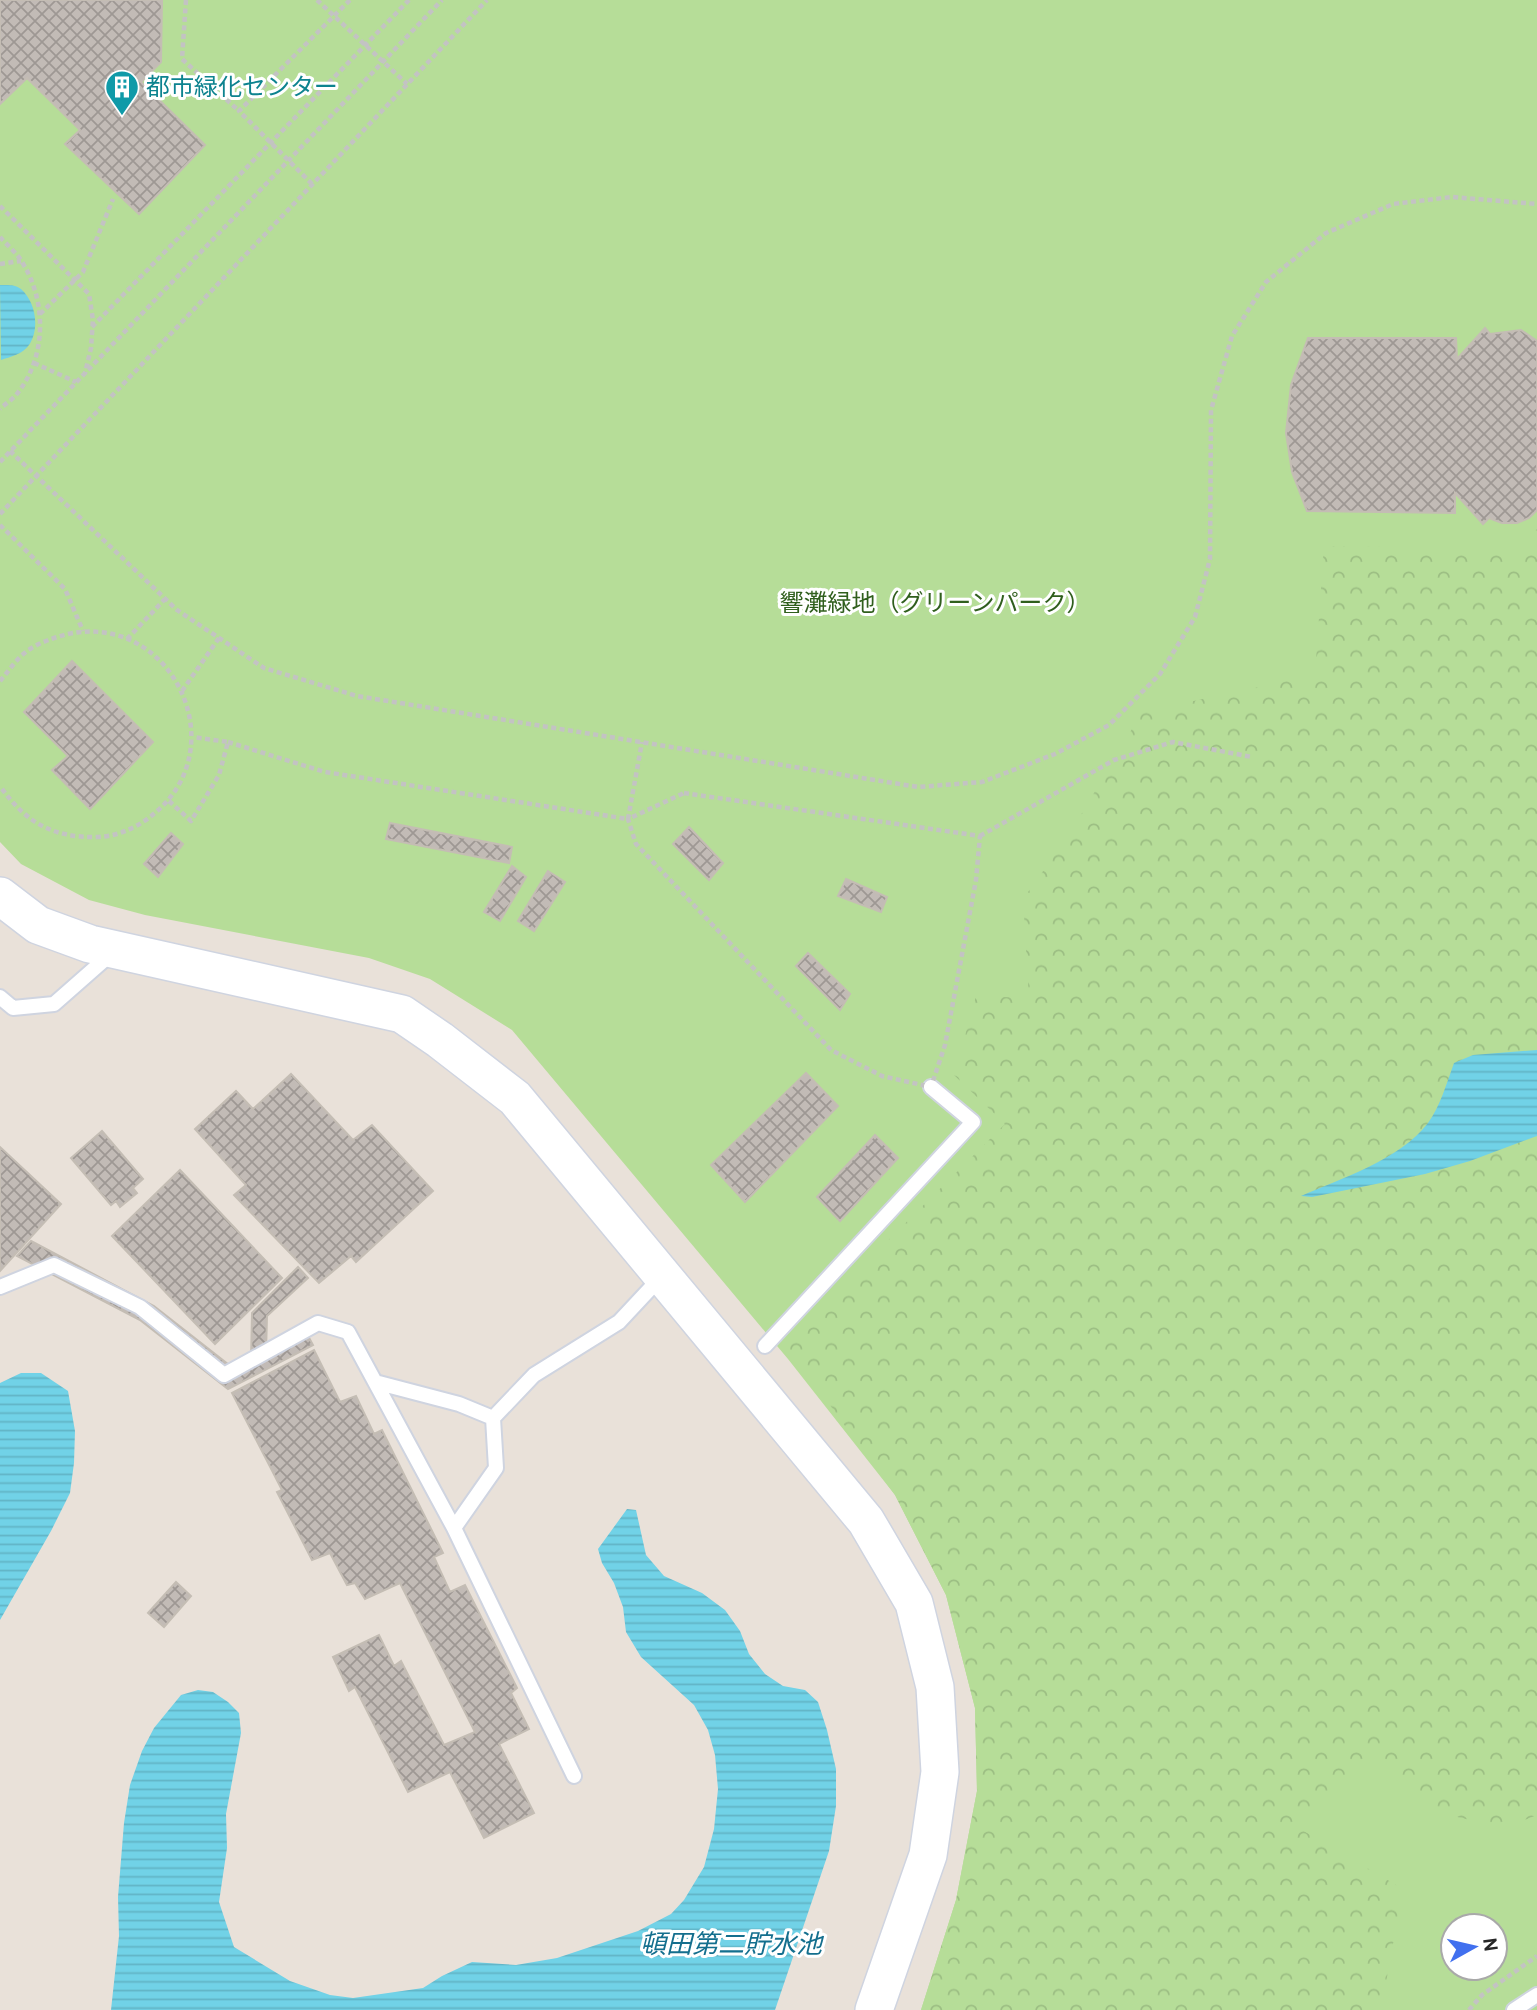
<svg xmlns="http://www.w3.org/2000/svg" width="1537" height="2010" font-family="Overpass,'Noto Sans JP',sans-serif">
	<defs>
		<pattern id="forest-crowns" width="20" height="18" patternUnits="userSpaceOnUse" patternTransform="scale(1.75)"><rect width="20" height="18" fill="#b6dd98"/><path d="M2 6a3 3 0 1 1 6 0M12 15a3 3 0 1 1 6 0" fill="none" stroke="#9cbe83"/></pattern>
		<pattern id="water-rules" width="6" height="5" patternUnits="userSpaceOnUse" patternTransform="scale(1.75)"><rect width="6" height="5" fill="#71d2e7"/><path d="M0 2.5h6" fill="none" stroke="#62b4c6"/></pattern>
		<pattern id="building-cross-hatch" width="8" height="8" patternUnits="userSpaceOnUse" patternTransform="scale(1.75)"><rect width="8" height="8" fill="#c2bbb6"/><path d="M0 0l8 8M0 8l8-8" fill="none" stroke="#9e9894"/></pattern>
	</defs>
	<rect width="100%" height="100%" fill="#e9e1d9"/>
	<path fill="#b6dd98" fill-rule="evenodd" d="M 0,0 L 1537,0 L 1537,2010 L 921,2010 L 956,1900 L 977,1791 L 975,1708 L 946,1595 L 895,1495 L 788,1359 L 512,1030 L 430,979 L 369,958 L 145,915 L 89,900 L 21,864 L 0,842 ZM 1453,1926 L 1495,1926 L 1495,1968 L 1453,1968 Z"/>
	<path fill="url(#forest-crowns)" d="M 1537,529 L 1537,1815 L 1505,1828 L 1440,1813 L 1373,1754 L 1295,1826 L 1403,1889 L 1381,2010 L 921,2010 L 956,1900 L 977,1791 L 975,1708 L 946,1595 L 895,1495 L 785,1343 L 1005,1124 L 954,1075 L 976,996 L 1029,998 L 1023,899 L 1069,835 L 1142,712 L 1315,675 L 1324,546 L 1520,549 Z"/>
	<path fill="url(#water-rules)" d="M 0,285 C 7,285 15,284 21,289 C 36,302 40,329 29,345 C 23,354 10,357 1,360 Z
		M 1537,1050 L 1537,1136 L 1470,1161 L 1425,1174 L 1312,1197 L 1301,1196 C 1340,1179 1401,1159 1428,1123 C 1440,1107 1447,1082 1454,1063 L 1473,1055 Z
		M 21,1373 L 41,1373 L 68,1391 L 75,1431 L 74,1463 L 70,1493 L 51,1531 L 0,1620 L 0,1383 Z
		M 627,1509 L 636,1510 L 646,1555 L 664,1576 L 702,1593 L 725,1610 L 740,1631 L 749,1654 L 765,1674 L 783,1686 L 805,1690 L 818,1702 L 827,1730 L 836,1769 L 836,1806 L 829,1851 L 775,2010 L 111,2010 L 119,1936 L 118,1897 L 124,1823 L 130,1785 L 142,1751 L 154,1728 L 181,1695 L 198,1690 L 213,1692 L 228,1702 L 239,1713 L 241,1733 L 226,1814 L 227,1848 L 219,1902 L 234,1947 L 290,1981 L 330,1995 L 353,1998 L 423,1988 L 442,1976 L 472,1962 L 516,1965 L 557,1958 L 638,1931 L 671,1914 L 684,1900 L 704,1867 L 714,1829 L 718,1789 L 715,1755 L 708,1730 L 694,1705 L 641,1657 L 626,1632 L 623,1607 L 614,1583 L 602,1563 L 598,1549 Z"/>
	<path fill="url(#building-cross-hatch)" stroke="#c4bdb4" stroke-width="2" d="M 0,0 L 162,0 L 161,62 L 141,82 L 205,145 L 139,214 L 65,144 L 80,130 L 27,78 L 0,104 Z
		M 1485,328 L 1490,334 L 1521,330 L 1537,341 L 1537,510 L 1529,518 L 1517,523 L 1502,523 L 1489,518 L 1483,524 L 1455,493 L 1455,513 L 1307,511 L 1292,472 L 1286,433 L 1291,385 L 1308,338 L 1456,338 L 1457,359 Z
		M 72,661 L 153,742 L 90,809 L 52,770 L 68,756 L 24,712 Z
		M 390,823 L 512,847 L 509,863 L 386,839 Z
		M 689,827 L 723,863 L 709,880 L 673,844 Z
		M 171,833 L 183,844 L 158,877 L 144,864 Z
		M 512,866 L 526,877 L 500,921 L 484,912 Z
		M 548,871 L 565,882 L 534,931 L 518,921 Z
		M 846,879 L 887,897 L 881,912 L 838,896 Z
		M 808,953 L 850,994 L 840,1010 L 796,966 Z
		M 806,1073 L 838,1106 L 745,1202 L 711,1165 Z
		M 291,1074 L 353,1140 L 372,1125 L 433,1191 L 356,1262 L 351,1256 L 319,1283 L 234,1195 L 246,1185 L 195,1129 L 236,1091 L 253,1109 Z
		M 102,1131 L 143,1179 L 133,1188 L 137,1193 L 120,1207 L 116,1201 L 111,1205 L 71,1158 Z
		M 875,1135 L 898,1158 L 840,1221 L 817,1197 Z
		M 0,1147 L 61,1204 L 0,1271 Z
		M 180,1170 L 282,1278 L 215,1344 L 112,1236 Z
		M 31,1241 L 154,1306 L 233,1368 L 251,1360 L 252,1313 L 298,1267 L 308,1278 L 267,1316 L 266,1353 L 306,1332 L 313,1345 L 228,1389 L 140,1320 L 17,1256 Z
		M 314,1350 L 340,1402 L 356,1396 L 374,1434 L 382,1430 L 443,1553 L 434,1557 L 450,1592 L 465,1585 L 517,1688 L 511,1693 L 529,1729 L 499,1744 L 534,1813 L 484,1838 L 450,1772 L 408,1792 L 355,1687 L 349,1691 L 333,1657 L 379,1635 L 394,1666 L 401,1661 L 444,1745 L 475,1732 L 400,1583 L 365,1599 L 355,1583 L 347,1585 L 330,1553 L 312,1560 L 277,1492 L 282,1490 L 232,1393 Z
		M 176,1582 L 191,1596 L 164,1627 L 148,1613 Z"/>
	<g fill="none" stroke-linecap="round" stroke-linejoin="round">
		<g stroke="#cfd4e0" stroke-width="18">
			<path id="service" d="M 0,997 L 13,1008 L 54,1004 L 112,953
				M 0,1287 L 54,1265 L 140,1307 L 224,1375 L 318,1323 L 348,1332 L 454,1528
				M 765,1346 L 973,1122 L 931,1087
				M 375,1382 L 459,1404 L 493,1418
				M 574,1776 L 454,1528 L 496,1468 L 493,1418 L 534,1375 L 619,1322 L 661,1277
				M 1514,2010 L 1537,1995"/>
		</g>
		<g stroke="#cfd4e0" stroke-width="40">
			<path id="tertiary" d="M 0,896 L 38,925 L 90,944 L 402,1014 L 440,1040 L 515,1098 L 866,1521 L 914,1603 L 935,1687 L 940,1772 L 928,1855 L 874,2010"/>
		</g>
		<path stroke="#c3c3c3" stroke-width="4.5" stroke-dasharray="5 3.5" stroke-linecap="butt" d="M 186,0 L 182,59 L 239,111
			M 317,0 L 407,84
			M 312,184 L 239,111 L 350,0
			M 0,206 L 89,294 L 93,320 L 91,348 L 85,373
			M 0,237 C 7,245 17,253 22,262 C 47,301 47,358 16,395 C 12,400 5,404 0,409
			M 0,264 L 21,261
			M 40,314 L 83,272 L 113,199
			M 92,327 L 409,0
			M 34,363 L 76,382
			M 10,451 L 177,610 L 264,668 L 357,696 L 918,787 L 982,782 L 1055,754 L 1109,725 L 1160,674 L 1195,617 L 1210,559 L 1211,410 L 1232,336 L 1266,282 L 1326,233 L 1393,204 L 1452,197 L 1537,204
			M 0,462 L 442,0
			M 0,514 L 487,0
			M 0,525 L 65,589 L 83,631
			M 127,639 L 165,599
			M 0,681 C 7,673 13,664 21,656 C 34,644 52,638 68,634 C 171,612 235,745 156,812 C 140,826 120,836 98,837 C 53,838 26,823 0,786
			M 182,691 L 219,638
			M 228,742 L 325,772 L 628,819 L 642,742
			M 684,793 L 980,836 L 976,880 L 945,1045 L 931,1087 L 882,1076 L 831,1050 L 636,844 L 628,819 Z
			M 169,801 L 191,821 L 219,775 L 228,742 L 193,737
			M 980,836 L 1114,760 L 1173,742 L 1252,757
			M 1469,2010 L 1482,1995 L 1537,1956"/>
		<use href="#service" stroke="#fff" stroke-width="14"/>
		<use href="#tertiary" stroke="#fff" stroke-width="37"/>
	</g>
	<defs>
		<g id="building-pin" transform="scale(1.75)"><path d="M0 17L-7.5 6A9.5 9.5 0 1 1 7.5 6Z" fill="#0f9aa8" stroke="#fff"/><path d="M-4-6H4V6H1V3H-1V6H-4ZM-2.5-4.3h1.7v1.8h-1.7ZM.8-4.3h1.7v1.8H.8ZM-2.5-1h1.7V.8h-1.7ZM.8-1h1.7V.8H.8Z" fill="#fff"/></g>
	</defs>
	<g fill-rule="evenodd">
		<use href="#building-pin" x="122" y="87"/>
	</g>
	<g text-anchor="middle" stroke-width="6" stroke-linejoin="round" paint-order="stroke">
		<g font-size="24" fill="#0d838f" stroke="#fff" text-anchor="start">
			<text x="146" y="95">都市緑化センター</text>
		</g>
		<g font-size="24" fill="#305f1d" stroke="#fff">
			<text x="935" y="611">響灘緑地（グリーンパーク）</text>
		</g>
		<g font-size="26" font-style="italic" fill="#146f8e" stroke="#fff">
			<text x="731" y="1953">頓田第二貯水池</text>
		</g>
	</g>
	<g transform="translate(1474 1947) rotate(82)"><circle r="33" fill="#ffffff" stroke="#a9a9a9" stroke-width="2"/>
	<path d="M0-5L12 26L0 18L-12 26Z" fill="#4170ef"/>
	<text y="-10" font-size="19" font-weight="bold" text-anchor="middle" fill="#272727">N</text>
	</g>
</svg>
